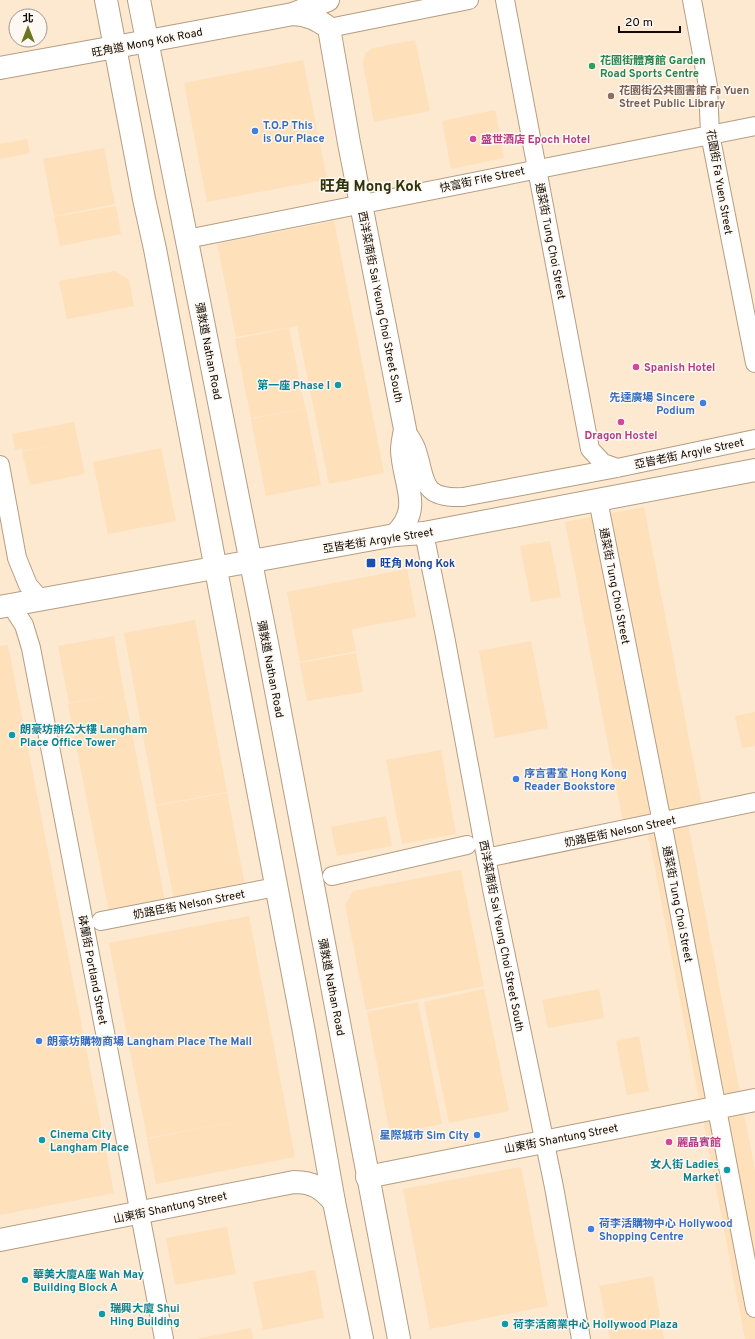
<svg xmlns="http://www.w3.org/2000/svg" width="755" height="1339" font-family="Overpass,'Noto Sans TC',sans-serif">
	<rect width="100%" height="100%" fill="#fde8d0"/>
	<path fill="#fee0bb" d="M 415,40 L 430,111 L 374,122 L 363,63 L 365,53 L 373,48 Z
		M 303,60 L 327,179 L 207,202 L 184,83 Z
		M 495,110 L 504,158 L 451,169 L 442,121 Z
		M 27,139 L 30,153 L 0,159 L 0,144 Z
		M 104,148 L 115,204 L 54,216 L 43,159 Z
		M 116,206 L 121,234 L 60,246 L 54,217 Z
		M 334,221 L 384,473 L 329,484 L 297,326 L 236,337 L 217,244 Z
		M 115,271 L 129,280 L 134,306 L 67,319 L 59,281 Z
		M 289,328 L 305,408 L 251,418 L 235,339 Z
		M 306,408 L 321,485 L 266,496 L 251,419 Z
		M 74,422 L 85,474 L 30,485 L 22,452 L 58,444 L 23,451 L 22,448 L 15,450 L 12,434 Z
		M 161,448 L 176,521 L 108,534 L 93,462 Z
		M 644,507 L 705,821 L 688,824 L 755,1170 L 755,1339 L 745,1339 L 648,833 L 626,837 L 565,522 Z
		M 550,541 L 561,597 L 531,602 L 520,546 Z
		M 407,569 L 416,617 L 352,629 L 356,651 L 300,662 L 287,592 Z
		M 195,620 L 227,792 L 156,805 L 124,633 Z
		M 114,636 L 124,693 L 69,703 L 58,646 Z
		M 531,641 L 548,728 L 495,738 L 479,651 Z
		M 8,645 L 114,1193 L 0,1215 L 0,646 Z
		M 356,653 L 363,692 L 307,701 L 300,663 Z
		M 124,693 L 165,901 L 109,912 L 68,704 Z
		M 755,712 L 755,746 L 742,748 L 735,716 Z
		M 441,750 L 456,834 L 402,844 L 386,760 Z
		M 227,793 L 245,886 L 174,900 L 156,806 Z
		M 386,816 L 392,846 L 337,856 L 331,827 Z
		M 461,870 L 484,986 L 366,1010 L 345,905 L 353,891 Z
		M 249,916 L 295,1157 L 156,1184 L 147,1139 L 256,1118 L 147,1138 L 109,943 Z
		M 484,989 L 509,1111 L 449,1123 L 424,1002 Z
		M 599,989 L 604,1018 L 548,1028 L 542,1000 Z
		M 418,1002 L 442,1124 L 390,1134 L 367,1012 Z
		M 639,1036 L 649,1091 L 627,1095 L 616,1041 Z
		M 521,1167 L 548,1306 L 430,1329 L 403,1189 Z
		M 227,1227 L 236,1274 L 175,1285 L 166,1238 Z
		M 315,1270 L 324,1318 L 263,1330 L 253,1282 Z
		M 653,1276 L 664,1339 L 610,1339 L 599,1286 Z
		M 251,1328 L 253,1339 L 196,1339 Z"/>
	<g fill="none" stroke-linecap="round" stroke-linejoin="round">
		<g stroke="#b59d80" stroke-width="20">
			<path id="street" d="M 505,0 L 590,449 L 603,463 L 617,468
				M 692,0 L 708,86 L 710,134 L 755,363
				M 329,28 L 469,0
				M 187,239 L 755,126
				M 405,429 C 409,435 413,441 416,448 C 427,479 419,499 463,497 L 617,468 L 755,439
				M 0,465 L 17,558 L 28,585 L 41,600
				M 598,500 L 669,858 L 755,1308
				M 424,533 L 445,636 L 492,889 L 554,1187 L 581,1339
				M 11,605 L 24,625 L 31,648 L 164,1339
				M 486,858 L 755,802
				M 332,876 L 467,845
				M 101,921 L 276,887"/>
		</g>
		<g stroke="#b59d80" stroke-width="24">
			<path id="secondary" d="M 293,14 C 308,15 317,19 329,28 L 349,143 L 405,429 C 404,436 402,443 402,450 C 403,483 424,508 395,535
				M 0,68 L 148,41
				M 367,1177 L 755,1100
				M 0,1240 L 294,1182 C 313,1182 322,1188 334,1202"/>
		</g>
		<g stroke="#b59d80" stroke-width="24">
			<path id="primary" d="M 106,0 L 144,199 L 155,249 L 304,1032 L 334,1202 L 362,1339
				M 139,0 L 267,643 L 399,1339
				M 148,41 L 293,14 L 328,0
				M 0,607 L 395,535 L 424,533 L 755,470"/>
		</g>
		<use href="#street" stroke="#fff" stroke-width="18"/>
		<use href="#secondary" stroke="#fff" stroke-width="22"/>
		<use href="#primary" stroke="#fff" stroke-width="22"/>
	</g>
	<circle fill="#2e9e5b" stroke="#fdf8f2" stroke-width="1.5" cx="592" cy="66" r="4"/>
	<circle fill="#8d6e63" stroke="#fdf8f2" stroke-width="1.5" cx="611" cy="96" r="4"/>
	<g fill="#3f7fe0" stroke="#fdf8f2" stroke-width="1.5">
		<circle cx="255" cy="131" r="4"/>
		<circle cx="703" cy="403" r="4"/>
		<circle cx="516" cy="779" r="4"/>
		<circle cx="39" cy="1041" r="4"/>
		<circle cx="477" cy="1135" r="4"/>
		<circle cx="591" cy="1229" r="4"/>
	</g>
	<g fill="#d1479c" stroke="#fdf8f2" stroke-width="1.5">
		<circle cx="473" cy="139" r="4"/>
		<circle cx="636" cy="367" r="4"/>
		<circle cx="621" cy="422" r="4"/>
		<circle cx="669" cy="1142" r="4"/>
	</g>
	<g fill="#0f9aa8" stroke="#fdf8f2" stroke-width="1.5">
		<circle cx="338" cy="385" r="4"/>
		<circle cx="12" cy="735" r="4"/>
		<circle cx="42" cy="1140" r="4"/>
		<circle cx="727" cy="1170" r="4"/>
		<circle cx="25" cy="1280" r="4"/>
		<circle cx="102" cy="1314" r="4"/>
		<circle cx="505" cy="1324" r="4"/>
	</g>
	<rect fill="#1a4fb4" stroke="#fdf8f2" stroke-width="1.5" x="366" y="558" width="10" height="10" rx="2"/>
	<g text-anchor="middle" stroke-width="3" stroke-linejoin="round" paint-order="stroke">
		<g font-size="11" fill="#120902" stroke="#fdf8f2">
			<text transform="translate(147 42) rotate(-11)" y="4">旺角道 Mong Kok Road</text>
			<text transform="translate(482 179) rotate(-12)" y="4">快富街 Fife Street</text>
			<text transform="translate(720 182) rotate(80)" y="4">花園街 Fa Yuen Street</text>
			<text transform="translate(551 241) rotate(79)" y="4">通菜街 Tung Choi Street</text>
			<text transform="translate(381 307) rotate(79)" y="4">西洋菜南街 Sai Yeung Choi Street South</text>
			<text transform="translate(209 351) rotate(79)" y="4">彌敦道 Nathan Road</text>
			<text transform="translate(689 453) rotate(-12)" y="4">亞皆老街 Argyle Street</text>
			<text transform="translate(378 540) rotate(-9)" y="4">亞皆老街 Argyle Street</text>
			<text transform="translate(615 586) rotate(79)" y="4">通菜街 Tung Choi Street</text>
			<text transform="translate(271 669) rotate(79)" y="4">彌敦道 Nathan Road</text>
			<text transform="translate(620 831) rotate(-12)" y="4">奶路臣街 Nelson Street</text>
			<text transform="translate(189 904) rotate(-11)" y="4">奶路臣街 Nelson Street</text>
			<text transform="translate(678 904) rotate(79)" y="4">通菜街 Tung Choi Street</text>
			<text transform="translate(502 936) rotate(79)" y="4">西洋菜南街 Sai Yeung Choi Street South</text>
			<text transform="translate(93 970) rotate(79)" y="4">砵蘭街 Portland Street</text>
			<text transform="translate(332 987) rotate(79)" y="4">彌敦道 Nathan Road</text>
			<text transform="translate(561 1138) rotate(-11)" y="4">山東街 Shantung Street</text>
			<text transform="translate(170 1207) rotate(-12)" y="4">山東街 Shantung Street</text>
		</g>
		<g font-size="11" font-weight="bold" fill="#27864d" stroke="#fdf8f2" text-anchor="start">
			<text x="600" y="64">花園街體育館 Garden<tspan x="600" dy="13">Road Sports Centre</tspan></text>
		</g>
		<g font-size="11" font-weight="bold" fill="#785e54" stroke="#fdf8f2" text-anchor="start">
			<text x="619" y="94">花園街公共圖書館 Fa Yuen<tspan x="619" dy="13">Street Public Library</tspan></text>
		</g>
		<g font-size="11" font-weight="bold" fill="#366cbe" stroke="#fdf8f2" text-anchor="start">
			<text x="263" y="129">T.O.P This<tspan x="263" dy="13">is Our Place</tspan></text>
			<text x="695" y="401" text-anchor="end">先達廣場 Sincere<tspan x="695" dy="13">Podium</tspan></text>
			<text x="524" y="777">序言書室 Hong Kong<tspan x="524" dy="13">Reader Bookstore</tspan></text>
			<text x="47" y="1045">朗豪坊購物商場 Langham Place The Mall</text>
			<text x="469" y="1139" text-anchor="end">星際城市 Sim City</text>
			<text x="599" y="1227">荷李活購物中心 Hollywood<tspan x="599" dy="13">Shopping Centre</tspan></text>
		</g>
		<g font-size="11" font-weight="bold" fill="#b23c85" stroke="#fdf8f2" text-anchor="start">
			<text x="481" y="143">盛世酒店 Epoch Hotel</text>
			<text x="644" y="371">Spanish Hotel</text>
			<text x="621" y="439" text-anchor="middle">Dragon Hostel</text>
			<text x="677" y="1146">麗晶賓館</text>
		</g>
		<g font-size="11" font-weight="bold" fill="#0d838f" stroke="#fdf8f2" text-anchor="start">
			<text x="330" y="389" text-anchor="end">第一座 Phase I</text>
			<text x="20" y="733">朗豪坊辦公大樓 Langham<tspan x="20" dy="13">Place Office Tower</tspan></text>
			<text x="50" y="1138">Cinema City<tspan x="50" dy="13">Langham Place</tspan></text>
			<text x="719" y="1168" text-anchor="end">女人街 Ladies<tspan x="719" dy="13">Market</tspan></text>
			<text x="33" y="1278">華美大廈A座 Wah May<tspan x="33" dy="13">Building Block A</tspan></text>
			<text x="110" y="1312">瑞興大廈 Shui<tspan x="110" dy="13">Hing Building</tspan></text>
			<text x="513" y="1328">荷李活商業中心 Hollywood Plaza</text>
		</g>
		<g font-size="11" font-weight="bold" fill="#164399" stroke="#fdf8f2" text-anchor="start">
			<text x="380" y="567">旺角 Mong Kok</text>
		</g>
		<g font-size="15" font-weight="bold" fill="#2f330a" stroke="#fdf8f2">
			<text x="371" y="191">旺角 Mong Kok</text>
		</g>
	</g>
	<g transform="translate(28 28)"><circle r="19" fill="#fdf8f2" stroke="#9f9892"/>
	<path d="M0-3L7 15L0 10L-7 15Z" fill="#6c751f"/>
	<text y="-6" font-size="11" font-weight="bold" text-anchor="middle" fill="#120902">北</text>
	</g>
	<path d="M619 26v6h61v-6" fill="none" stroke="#120902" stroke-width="2"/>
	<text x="625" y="26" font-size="12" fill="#120902" stroke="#fdf8f2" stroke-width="3" paint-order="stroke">20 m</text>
</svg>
